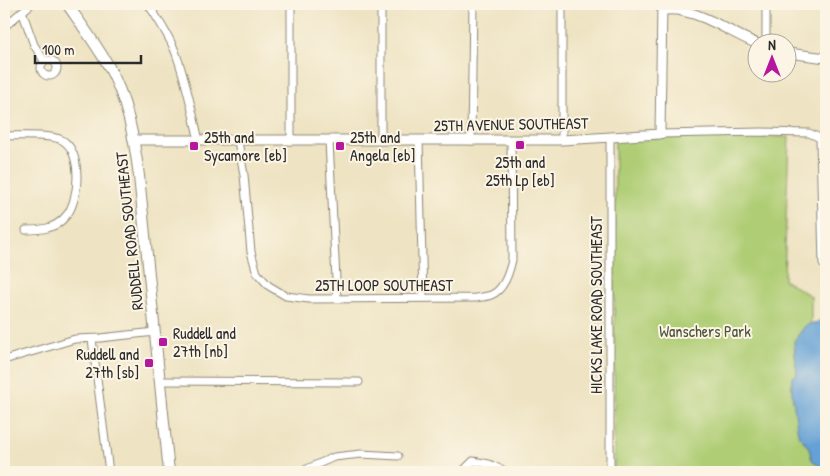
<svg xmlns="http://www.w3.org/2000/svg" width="830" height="476" font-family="'Patrick Hand',sans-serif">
	<rect width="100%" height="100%" fill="#fcf5e5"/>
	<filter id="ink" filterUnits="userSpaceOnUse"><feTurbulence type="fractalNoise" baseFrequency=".02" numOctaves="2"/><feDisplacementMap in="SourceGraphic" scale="10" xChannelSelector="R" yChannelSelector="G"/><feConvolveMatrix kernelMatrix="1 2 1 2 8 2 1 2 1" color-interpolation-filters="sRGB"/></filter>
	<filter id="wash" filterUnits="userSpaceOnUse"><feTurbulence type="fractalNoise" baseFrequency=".0096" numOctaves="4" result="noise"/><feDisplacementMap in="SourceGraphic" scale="20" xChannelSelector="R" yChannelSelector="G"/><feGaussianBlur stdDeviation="1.12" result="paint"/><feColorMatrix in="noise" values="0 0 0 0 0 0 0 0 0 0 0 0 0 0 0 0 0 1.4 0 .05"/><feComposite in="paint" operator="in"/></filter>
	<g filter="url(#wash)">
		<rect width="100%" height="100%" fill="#eee3c2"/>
		<path fill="#afcd74" stroke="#6d7c50" d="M 789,137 L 784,280 L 811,296 L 811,324 L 806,325 L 794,341 L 797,375 L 792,378 L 792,392 L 798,434 L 809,448 L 812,460 L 819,465 L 823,472 L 614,472 L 615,138 Z"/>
		<path fill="#65a1d6" stroke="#486680" d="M 826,316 L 826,472 L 823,472 L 819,465 L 812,460 L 809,448 L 798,434 L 792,392 L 792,378 L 797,374 L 794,341 L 806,325 L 816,323 Z"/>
	</g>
	<g filter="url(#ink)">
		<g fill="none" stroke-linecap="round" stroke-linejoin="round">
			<g stroke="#8c8776" stroke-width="9">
				<path id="minor" d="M 148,4 C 158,19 168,34 175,51 C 186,80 192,110 199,141
					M 291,4 L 291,141
					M 22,11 L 34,45 L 45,62
					M 4,27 L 31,4
					M 766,42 L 766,4
					M41 68a8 8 0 1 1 16 0a8 8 0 1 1-16 0Z
					M 660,134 L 762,132 L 809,133 L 820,138 L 826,139
					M 4,136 C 18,136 50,134 62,140 C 83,151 80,202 65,217 C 55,229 41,230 26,230
					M 820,138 L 823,264
					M 419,140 L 423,298
					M 562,140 L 562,4
					M 238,141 L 244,175 L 251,252 L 257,273 L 269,286 L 286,296 L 309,299 L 475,298 C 480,297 486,297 491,295 C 504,290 509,273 512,260 L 511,140
					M 329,141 L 337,299
					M 381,141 L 381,4
					M 471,141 L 473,4
					M 92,339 L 109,472
					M 4,360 L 75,339 L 100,338 L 155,332
					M 159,381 L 359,382
					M 300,472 L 334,457 L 361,454 L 398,456
					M 462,472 L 473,461 L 489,464 L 507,472
					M 610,472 L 610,138"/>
			</g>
			<g stroke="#8c8776" stroke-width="11">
				<path id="tertiary" d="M 662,10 C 668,10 676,9 682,11 C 709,16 732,34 758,44
					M 788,53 L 826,58
					M 134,140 L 562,140 L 660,134 L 662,4"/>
			</g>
			<g stroke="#8c8776" stroke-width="12">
				<path id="secondary" d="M 67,4 C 81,24 96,44 108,65 C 127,99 134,137 139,176 L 169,472"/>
			</g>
			<use href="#minor" stroke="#fff" stroke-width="7"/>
			<use href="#tertiary" stroke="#fff" stroke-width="9"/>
			<use href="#secondary" stroke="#fff" stroke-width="10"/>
		</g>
	</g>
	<g fill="#b5179e" stroke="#fcf5e5" stroke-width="2">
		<rect x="515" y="140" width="10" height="10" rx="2.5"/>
		<rect x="189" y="141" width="10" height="10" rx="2.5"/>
		<rect x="335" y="141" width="10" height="10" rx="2.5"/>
		<rect x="158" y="337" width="10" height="10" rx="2.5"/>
		<rect x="144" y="358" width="10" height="10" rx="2.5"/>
	</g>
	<g text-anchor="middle" stroke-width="4" stroke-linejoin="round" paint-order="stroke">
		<g font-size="16" fill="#2b2b2b" stroke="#fcf5e5">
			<text transform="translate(511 124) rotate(-1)" y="6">25TH AVENUE SOUTHEAST</text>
			<text transform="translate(129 231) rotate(-96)" y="6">RUDDELL ROAD SOUTHEAST</text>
			<text x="384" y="291">25TH LOOP SOUTHEAST</text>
			<text transform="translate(596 305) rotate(-90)" y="6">HICKS LAKE ROAD SOUTHEAST</text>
		</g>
		<g font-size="16" fill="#2b2b2b" stroke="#fcf5e5" text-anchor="start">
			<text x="204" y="143">25th and<tspan x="204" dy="18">Sycamore [eb]</tspan></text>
			<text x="350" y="143">25th and<tspan x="350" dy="18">Angela [eb]</tspan></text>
			<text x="520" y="168" text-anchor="middle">25th and<tspan x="520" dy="18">25th Lp [eb]</tspan></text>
			<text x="173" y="339">Ruddell and<tspan x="173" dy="18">27th [nb]</tspan></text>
			<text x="139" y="360" text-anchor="end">Ruddell and<tspan x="139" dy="18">27th [sb]</tspan></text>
		</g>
		<g font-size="16" fill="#4c543d" stroke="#fcf5e5">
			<text x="705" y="337">Wanschers Park</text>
		</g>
	</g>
	<rect width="830" height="476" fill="none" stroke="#fcf5e5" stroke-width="20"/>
	<g transform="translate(772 58)"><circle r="24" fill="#fcf5e5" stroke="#a8a49b"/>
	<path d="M0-4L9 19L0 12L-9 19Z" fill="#b5179e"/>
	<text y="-8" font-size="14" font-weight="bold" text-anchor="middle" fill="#2b2b2b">N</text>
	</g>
	<path d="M35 55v8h106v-8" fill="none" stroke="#2b2b2b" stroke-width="2.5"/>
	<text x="42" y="55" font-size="15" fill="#2b2b2b" stroke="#fcf5e5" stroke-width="4" paint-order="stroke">100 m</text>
</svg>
